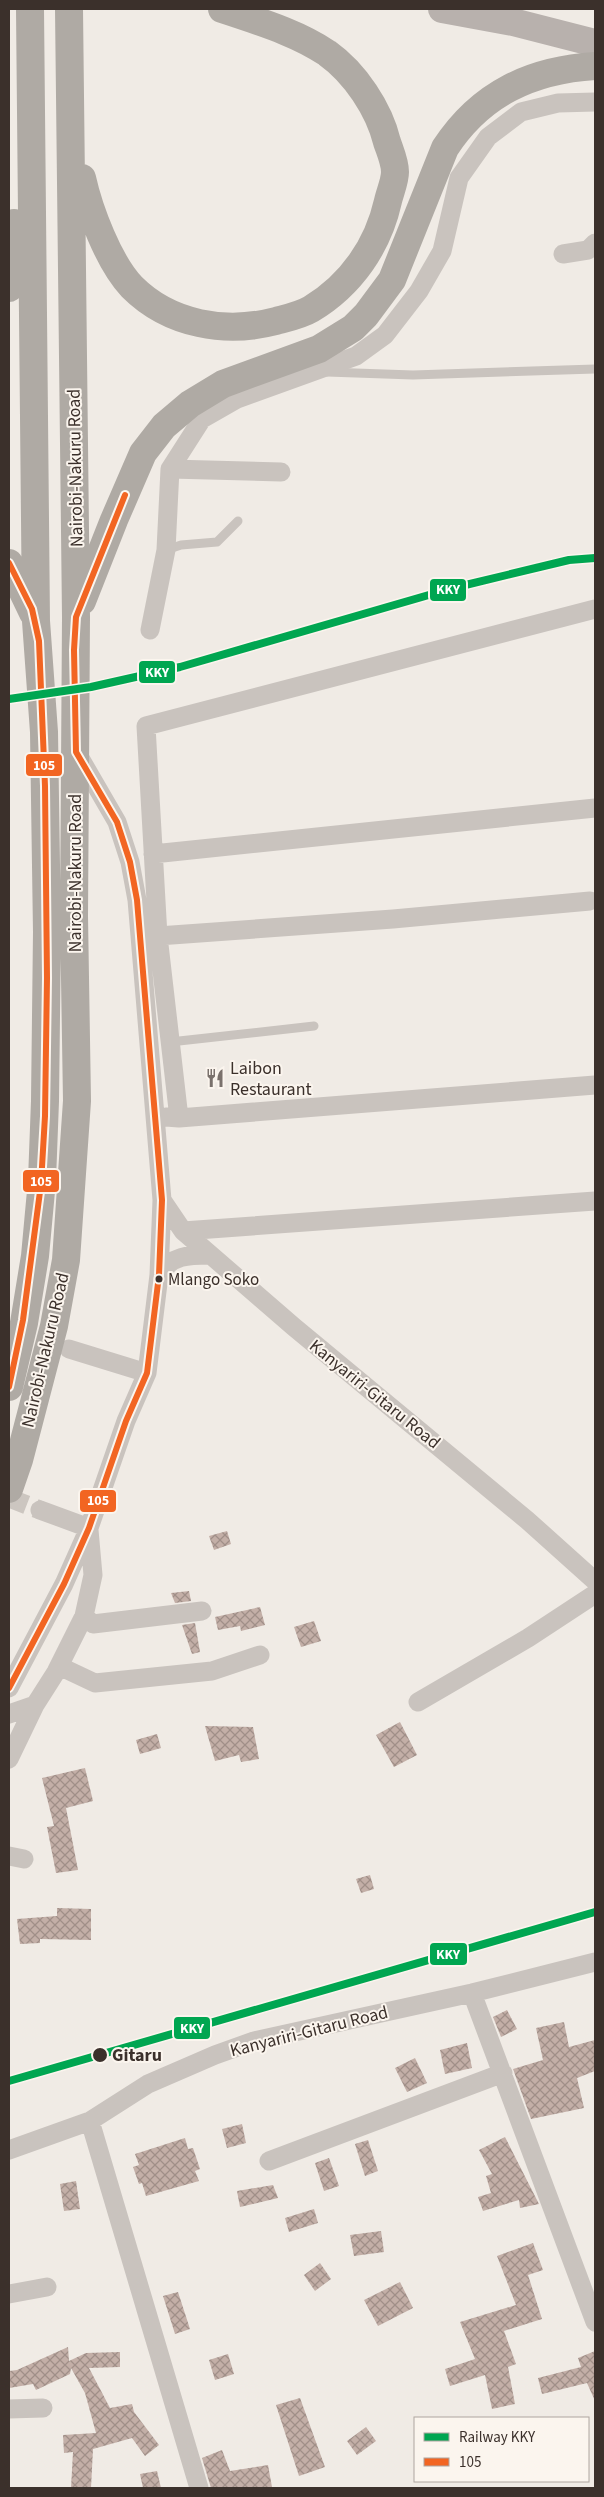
<svg xmlns="http://www.w3.org/2000/svg" width="604" height="2497" font-family="'Source Sans 3',sans-serif">
	<defs>
		<pattern id="building-cross-hatch" width="8" height="8" patternUnits="userSpaceOnUse" patternTransform="scale(1.25)"><rect width="8" height="8" fill="#c3afa7"/><path d="M0 0l8 8M0 8l8-8" fill="none" stroke="#a08f88"/></pattern>
	</defs>
	<rect width="100%" height="100%" fill="#f0ebe5"/>
	<path fill="url(#building-cross-hatch)" d="M 227,1531 L 231,1544 L 214,1550 L 209,1536 Z
		M 189,1591 L 191,1601 L 175,1603 L 171,1593 Z
		M 260,1607 L 265,1625 L 241,1631 L 240,1626 L 218,1630 L 215,1617 Z
		M 314,1621 L 321,1641 L 301,1647 L 294,1627 Z
		M 195,1623 L 200,1652 L 192,1654 L 182,1625 Z
		M 400,1722 L 417,1755 L 394,1767 L 376,1735 Z
		M 205,1726 L 253,1727 L 259,1759 L 241,1762 L 239,1755 L 215,1761 Z
		M 157,1734 L 161,1748 L 140,1754 L 136,1740 Z
		M 85,1768 L 93,1801 L 66,1808 L 78,1870 L 56,1873 L 47,1827 L 54,1826 L 42,1778 Z
		M 370,1875 L 374,1889 L 361,1893 L 356,1879 Z
		M 57,1908 L 91,1909 L 91,1940 L 40,1939 L 40,1943 L 20,1944 L 17,1919 L 57,1916 Z
		M 507,2010 L 517,2029 L 501,2037 L 493,2017 Z
		M 564,2022 L 569,2047 L 595,2040 L 595,2071 L 577,2078 L 584,2108 L 531,2119 L 513,2069 L 543,2060 L 536,2028 Z
		M 467,2043 L 472,2068 L 445,2074 L 440,2050 Z
		M 415,2058 L 427,2083 L 407,2092 L 395,2068 Z
		M 242,2124 L 246,2143 L 227,2148 L 222,2129 Z
		M 505,2137 L 539,2204 L 520,2208 L 519,2200 L 483,2211 L 478,2197 L 491,2193 L 486,2176 L 492,2174 L 479,2150 Z
		M 185,2138 L 188,2149 L 193,2148 L 200,2169 L 195,2171 L 199,2181 L 146,2196 L 142,2183 L 139,2184 L 133,2167 L 139,2165 L 135,2154 Z
		M 368,2140 L 378,2171 L 365,2176 L 355,2144 Z
		M 329,2158 L 339,2186 L 324,2191 L 315,2163 Z
		M 76,2181 L 80,2209 L 64,2211 L 60,2184 Z
		M 273,2185 L 278,2198 L 240,2207 L 237,2191 Z
		M 314,2209 L 318,2223 L 289,2232 L 285,2218 Z
		M 381,2231 L 384,2252 L 354,2256 L 350,2235 Z
		M 533,2243 L 543,2270 L 528,2275 L 542,2319 L 504,2331 L 516,2364 L 508,2367 L 515,2404 L 492,2409 L 485,2375 L 450,2386 L 445,2369 L 475,2359 L 460,2322 L 516,2305 L 497,2256 Z
		M 320,2263 L 331,2279 L 315,2291 L 304,2275 Z
		M 400,2282 L 413,2308 L 378,2326 L 364,2300 Z
		M 178,2292 L 190,2329 L 175,2334 L 163,2296 Z
		M 68,2347 L 69,2361 L 86,2353 L 120,2352 L 120,2367 L 89,2368 L 110,2408 L 132,2404 L 134,2412 L 159,2445 L 145,2456 L 132,2438 L 93,2449 L 91,2488 L 71,2488 L 73,2452 L 64,2453 L 63,2435 L 96,2433 L 85,2393 L 71,2368 L 70,2374 L 36,2390 L 33,2384 L 9,2388 L 9,2371 L 17,2370 Z
		M 595,2351 L 595,2401 L 587,2383 L 542,2394 L 538,2378 L 581,2367 L 578,2358 Z
		M 228,2354 L 234,2374 L 215,2380 L 209,2360 Z
		M 300,2398 L 325,2467 L 299,2476 L 276,2405 Z
		M 366,2427 L 376,2441 L 357,2455 L 347,2441 Z
		M 222,2450 L 230,2471 L 268,2465 L 272,2487 L 211,2488 L 202,2458 Z
		M 157,2471 L 161,2488 L 143,2488 L 140,2474 Z"/>
	<g fill="none" stroke-linecap="round" stroke-linejoin="round">
		<path stroke="#ccc6c0" stroke-width="19" stroke-dasharray="19 9" stroke-linecap="butt" d="M 9,1498 L 40,1510"/>
		<path stroke="#c9c3be" stroke-width="9" d="M 327,372 L 413,375 L 595,369
			M 166,550 L 181,545 L 217,542 L 238,521
			M 170,1042 L 314,1026"/>
		<path stroke="#c9c3be" stroke-width="19" d="M 563,254 L 588,250 L 595,243
			M 170,469 L 281,472
			M 150,630 L 166,550 L 170,469 L 202,419 L 237,399 L 356,356 L 385,335 L 419,291 L 442,251 L 459,178 L 488,137 L 521,112 L 558,103 L 595,102
			M 153,854 L 595,808
			M 158,936 L 393,919 L 590,901
			M 166,1117 L 179,1118 L 595,1085
			M 179,1118 L 158,936 L 146,726 L 595,609
			M 162,1200 L 183,1231 L 294,1327 L 527,1520 L 595,1581
			M 183,1231 L 595,1201
			M 159,1275 C 171,1255 189,1255 210,1255
			M 69,1349 L 147,1373
			M 40,1510 L 89,1528
			M 84,1616 L 93,1624 L 202,1611
			M 59,1666 L 95,1683 L 212,1671 L 260,1655
			M 9,1688 L 64,1584 L 89,1528 L 126,1421 L 147,1373 L 159,1275 L 162,1200 L 137,900 L 130,862 L 117,822 L 77,753
			M 418,1702 L 528,1638 L 595,1594
			M 9,1714 L 35,1705 L 56,1672 L 84,1616 L 93,1575 L 89,1530
			M 9,1759 L 35,1705
			M 9,1856 L 24,1859
			M 472,1993 L 595,2322
			M 90,2121 L 199,2488
			M 9,2150 L 90,2121 L 148,2084 L 215,2055 L 254,2041 L 472,1993 L 595,1962
			M 269,2161 L 503,2073
			M 9,2294 L 47,2287
			M 9,2409 L 43,2408"/>
		<path stroke="#b8b1ad" stroke-width="28" d="M 442,9 L 513,22 L 595,43"/>
		<path stroke="#afaaa4" stroke-width="28" d="M 82,178 C 89,210 109,263 132,287 C 170,325 226,334 276,321 C 287,318 301,315 311,309 C 351,285 378,246 388,201 C 390,192 395,181 395,172 C 395,162 390,151 387,142 C 379,109 355,73 327,53 C 296,32 257,21 222,9
			M 9,288 L 14,259 L 14,223
			M 9,563 L 33,613
			M 82,601 L 114,520 L 143,453 L 164,426 L 190,404 L 223,384 L 319,349 L 353,328 L 366,315 L 392,280 L 445,148 C 481,93 532,70 595,66
			M 9,1387 L 24,1323 L 35,1256 L 42,1180 L 45,1101 L 47,932 L 44,732 L 36,621 L 30,9
			M 9,1489 L 19,1460 L 54,1326 L 66,1260 L 77,1101 L 74,916 L 76,617 L 69,9"/>
		<g stroke="#fbf5ee" stroke-width="10">
			<path id="bus-1" d="M 9,563 L 32,609 L 39,641 L 45,786 L 47,978 L 45,1116 L 41,1184 L 23,1320 L 9,1387
				M 9,1688 L 64,1584 L 89,1528 L 126,1421 L 147,1373 L 159,1275 L 162,1200 L 137,900 L 130,862 L 117,822 L 76,752 L 74,650 L 76,617 L 125,495"/>
		</g>
		<use href="#bus-1" stroke="#f26522" stroke-width="6"/>
		<g stroke="#fbf5ee" stroke-width="11">
			<path id="rail-1" d="M 9,699 L 91,687 L 180,667 L 453,588 L 569,560 L 595,558
				M 9,2081 L 595,1912"/>
		</g>
		<use href="#rail-1" stroke="#00a651" stroke-width="8"/>
	</g>
	<defs>
		<g id="restaurant-bare" transform="scale(1.5)"><path d="M-5-6h1v4h1v-4h1v4h1v-4h1v5L-1.5 .5V6h-2V.5L-5-1ZM5-6V6H3V1.5H1.5Q1.5-4 5-6Z" fill="#7a716c" stroke="#fbf5ee" stroke-width="2.5" paint-order="stroke"/></g>
	</defs>
	<g fill-rule="evenodd">
		<use href="#restaurant-bare" x="215" y="1078"/>
	</g>
	<g fill="#3b302b" stroke="#fbf5ee" stroke-width="2">
		<circle cx="159" cy="1279" r="4.5"/>
		<circle cx="100" cy="2055" r="8"/>
	</g>
	<g text-anchor="middle" stroke-width="4" stroke-linejoin="round" paint-order="stroke">
		<g font-size="17" fill="#3b302b" stroke="#fbf5ee" text-anchor="start">
			<text x="168" y="1285">Mlango Soko</text>
		</g>
		<g font-size="18" fill="#3b302b" stroke="#fbf5ee">
			<text transform="translate(75 468) rotate(-91)" y="6">Nairobi-Nakuru Road</text>
			<text transform="translate(75 873) rotate(-90)" y="6">Nairobi-Nakuru Road</text>
			<text transform="translate(45 1350) rotate(-77)" y="6">Nairobi-Nakuru Road</text>
			<text transform="translate(375 1394) rotate(39)" y="6">Kanyariri-Gitaru Road</text>
			<text transform="translate(309 2031) rotate(-14)" y="6">Kanyariri-Gitaru Road</text>
		</g>
		<g font-size="18" fill="#3b302b" stroke="#fbf5ee" text-anchor="start">
			<text x="230" y="1074">Laibon<tspan x="230" dy="21">Restaurant</tspan></text>
		</g>
		<g font-size="18" font-weight="bold" fill="#3b302b" stroke="#fbf5ee" text-anchor="start">
			<text x="112" y="2061">Gitaru</text>
		</g>
	</g>
	<g stroke="#fbf5ee" stroke-width="2">
		<rect x="429" y="578" width="38" height="24" rx="5" fill="#00a651"/>
		<rect x="138" y="660" width="38" height="24" rx="5" fill="#00a651"/>
		<rect x="25" y="753" width="38" height="24" rx="5" fill="#f26522"/>
		<rect x="22" y="1169" width="38" height="24" rx="5" fill="#f26522"/>
		<rect x="79" y="1489" width="38" height="24" rx="5" fill="#f26522"/>
		<rect x="429" y="1942" width="39" height="24" rx="5" fill="#00a651"/>
		<rect x="173" y="2016" width="38" height="24" rx="5" fill="#00a651"/>
	</g>
	<g font-size="14" text-anchor="middle" font-weight="bold" fill="#fff">
		<text x="448" y="594">KKY</text>
		<text x="157" y="677">KKY</text>
		<text x="44" y="770">105</text>
		<text x="41" y="1186">105</text>
		<text x="98" y="1505">105</text>
		<text x="448" y="1959">KKY</text>
		<text x="192" y="2033">KKY</text>
	</g>
	<rect width="604" height="2497" fill="none" stroke="#3b302b" stroke-width="20"/>
	<rect x="414" y="2417" width="175" height="65" fill="#fbf5ee" stroke="#aea6a0"/>
	<rect x="424" y="2433" width="25" height="8" fill="#00a651" stroke="#aea6a0"/>
	<text x="459" y="2442" font-size="15" fill="#3b302b">Railway KKY</text>
	<rect x="424" y="2458" width="25" height="8" fill="#f26522" stroke="#aea6a0"/>
	<text x="459" y="2467" font-size="15" fill="#3b302b">105</text>
</svg>
